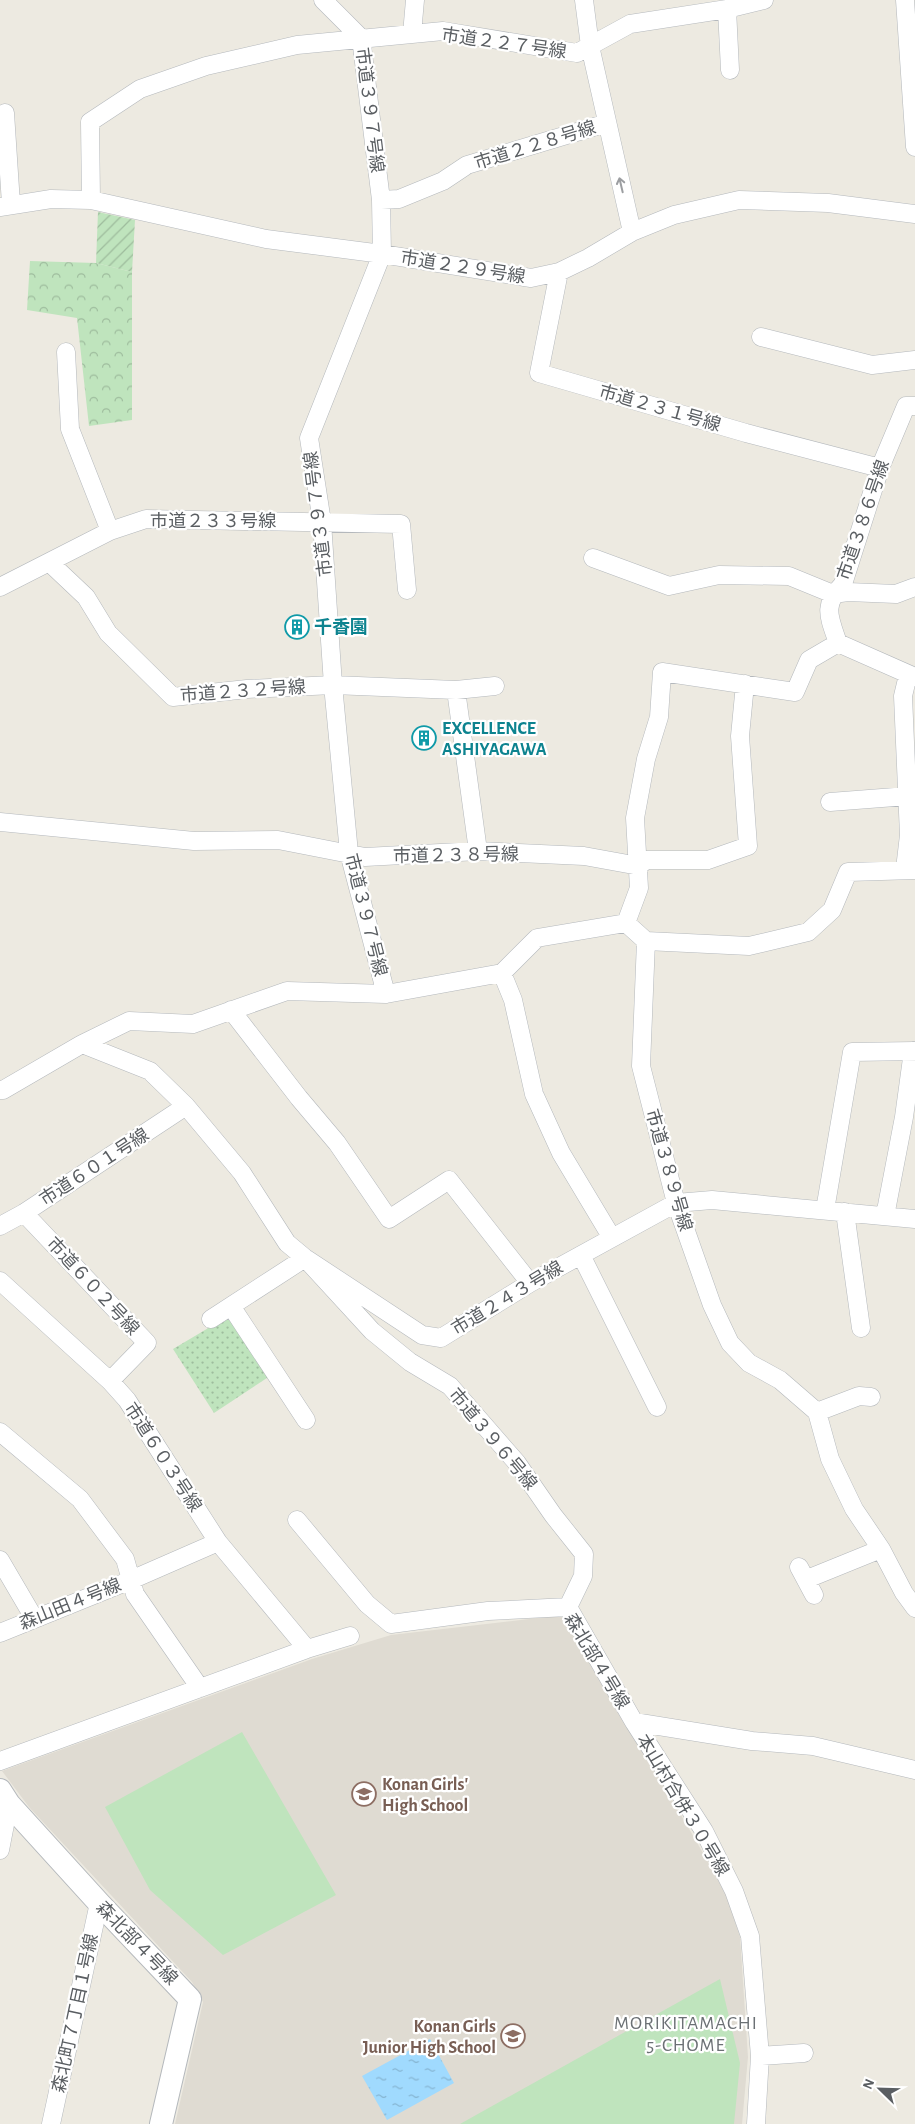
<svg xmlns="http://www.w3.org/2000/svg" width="915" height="2124" font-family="'Alegreya Sans','Noto Sans JP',sans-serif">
	<defs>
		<pattern id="grass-dots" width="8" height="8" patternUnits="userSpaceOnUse" patternTransform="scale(1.25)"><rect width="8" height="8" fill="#bfe4bd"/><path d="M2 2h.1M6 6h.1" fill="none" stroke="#9ebc9d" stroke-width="1.8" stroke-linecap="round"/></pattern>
		<pattern id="forest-crowns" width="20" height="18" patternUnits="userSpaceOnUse" patternTransform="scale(1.25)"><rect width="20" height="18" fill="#bfe4bd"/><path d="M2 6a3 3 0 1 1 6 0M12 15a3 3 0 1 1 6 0" fill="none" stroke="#9ebc9d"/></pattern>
		<pattern id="garden-furrows" width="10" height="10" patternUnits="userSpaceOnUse" patternTransform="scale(1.25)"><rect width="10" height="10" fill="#bfe4bd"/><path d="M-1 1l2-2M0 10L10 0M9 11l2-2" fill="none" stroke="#9ebc9d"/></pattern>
		<pattern id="water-ripples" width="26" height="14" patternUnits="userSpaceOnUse" patternTransform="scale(1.25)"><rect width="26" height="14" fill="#a0dafe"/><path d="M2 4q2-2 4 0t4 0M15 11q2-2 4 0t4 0" fill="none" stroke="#85b4d1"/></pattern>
	</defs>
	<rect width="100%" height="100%" fill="#edeae1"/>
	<path fill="#dfdbd2" d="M 563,1615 L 695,1839 L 726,1894 L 740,1937 L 748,2057 L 742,2124 L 175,2124 L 203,2002 L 192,1982 L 29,1807 L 2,1771 L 312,1659 L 391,1635 Z"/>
	<path fill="url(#grass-dots)" d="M 232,1314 L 270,1376 L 214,1413 L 173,1349 Z"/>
	<path fill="url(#forest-crowns)" d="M 30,261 L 96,263 L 132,272 L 132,420 L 89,426 L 77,318 L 27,310 Z"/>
	<path fill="#bfe4bd" d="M 242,1732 L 336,1895 L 223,1955 L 150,1890 L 105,1807 Z
		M 720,1979 L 740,2063 L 734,2124 L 460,2124 Z"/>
	<path fill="url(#garden-furrows)" d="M 98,212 L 135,220 L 132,272 L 96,263 Z"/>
	<path fill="url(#water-ripples)" d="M 430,2039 L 454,2083 L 387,2120 L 362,2076 Z"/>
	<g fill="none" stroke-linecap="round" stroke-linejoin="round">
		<g stroke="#b4b8bc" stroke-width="19">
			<path id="minor" d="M 323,0 L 361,38 L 381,200 L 382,254 L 309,438 L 322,522 L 333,685 L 349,853 L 386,994
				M 584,0 L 590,46 L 632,232
				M 905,0 L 915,147
				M 727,9 L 730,70
				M 412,34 L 415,0
				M 5,113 L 11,204
				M 91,200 L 90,122 L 140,89 L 206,66 L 297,45 L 443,31 L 577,53 L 630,24 L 727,9 L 764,0
				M 381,200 L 399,199 L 443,181 L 467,165 L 607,123
				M 0,207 L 51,199 L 91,200 L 266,239 L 382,254 L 531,278 L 559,272 L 588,258 L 632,232 L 674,215 L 739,200 L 828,203 L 915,214
				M 559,272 L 539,373 L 746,433 L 880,468
				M 761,337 L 872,365 L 915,360
				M 66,352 L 70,429 L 110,531
				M 593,558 L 669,586 L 719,575 L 789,576 L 833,594 L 848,592 L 896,594 L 915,587
				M 50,563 L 86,597 L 108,633 L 173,697 L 247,689 L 333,685 L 456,690 L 495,686
				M 0,587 L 110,531 L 146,519 L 401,524 L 407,590
				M 838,643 C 829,617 822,605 843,584 L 880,468 L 906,406 L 915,406
				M 915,677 L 838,643 L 809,660 L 795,692 L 662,672 L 659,717 L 646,759 L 635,818 L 639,888 L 626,923 L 646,941 L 641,1066 L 676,1203 L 712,1305 L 730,1343 L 749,1363 L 780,1380 L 817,1412 L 830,1459 L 854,1509 L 881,1549 L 904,1593 L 915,1608
				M 456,690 L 478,851
				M 830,802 L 908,796
				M 0,822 L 194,841 L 278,840 L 365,857 L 478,851 L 584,856 L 639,866 L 646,860 L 708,860 L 748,846 L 740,736 L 745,684
				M 905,869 L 909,835 L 903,696 L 908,675
				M 646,941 L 749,946 L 808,932 L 832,910 L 848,872 L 915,870
				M 502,973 L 513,1000 L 534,1094 L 561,1153 L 612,1238
				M 231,1010 L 299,1098 L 337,1143 L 389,1219 L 449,1180 L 530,1283
				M 82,1044 L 150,1071 L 186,1106 L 242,1173 L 287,1243 L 305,1258 L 422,1335 L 441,1338 L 530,1283 L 676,1203 L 712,1200 L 915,1219
				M 0,1090 L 3,1090 L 82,1044 L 129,1021 L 193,1024 L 287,991 L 386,994 L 502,973 L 537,938 L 626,923
				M 825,1210 L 852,1052 L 915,1051
				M 845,1212 L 861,1328
				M 24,1213 L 147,1343 L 110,1381
				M 885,1216 L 904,1117 L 913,1051
				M 0,1226 L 24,1213 L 186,1106
				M 581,1255 L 657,1407
				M 0,1281 L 110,1381 L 127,1400 L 218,1542 L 307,1649
				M 231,1306 L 306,1420
				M 211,1319 L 305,1258 L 372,1331 L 410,1362 L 450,1386 L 517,1463 L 553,1515 L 584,1554 L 583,1576 L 568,1607
				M 817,1412 L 859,1396 L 871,1397
				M 0,1432 L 80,1499 L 125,1559 L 131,1580 L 218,1542
				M 297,1520 L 367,1604 L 391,1624 L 488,1611 L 568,1607 L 634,1722 L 752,1741 L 813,1746 L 915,1770
				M 0,1560 L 34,1618
				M 799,1567 L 814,1595
				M 807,1579 L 881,1549
				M 0,1633 L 131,1580 L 135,1594 L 200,1688
				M 634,1722 L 704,1831 L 734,1891 L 750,1936 L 760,2056 L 756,2124
				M 0,1761 L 307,1649 L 350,1636
				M 0,1850 L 9,1804
				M 760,2056 L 804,2053
				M 51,2124 L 99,1903"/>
		</g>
		<g stroke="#b4b8bc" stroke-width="24">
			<path id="tertiary" d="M 0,1790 L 9,1804 L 99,1903 L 190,1999 L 161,2124"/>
		</g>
		<use href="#minor" stroke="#fff" stroke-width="18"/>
		<use href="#tertiary" stroke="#fff" stroke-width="22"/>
	</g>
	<defs><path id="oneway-shaft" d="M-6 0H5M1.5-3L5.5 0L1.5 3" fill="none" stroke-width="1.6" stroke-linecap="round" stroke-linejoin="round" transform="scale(1.25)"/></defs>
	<use stroke="#9c9ea1" href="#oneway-shaft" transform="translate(621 185) rotate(-103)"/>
	<defs>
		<g id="building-ring" transform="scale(1.25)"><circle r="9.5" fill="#fff" stroke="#0f9aa8" stroke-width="1.5"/><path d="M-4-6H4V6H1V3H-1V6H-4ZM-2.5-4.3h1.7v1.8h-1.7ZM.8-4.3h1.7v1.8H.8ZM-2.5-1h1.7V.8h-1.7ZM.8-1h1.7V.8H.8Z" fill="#0f9aa8"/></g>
		<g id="school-ring" transform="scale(1.25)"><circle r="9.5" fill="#fff" stroke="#8d6e63" stroke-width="1.5"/><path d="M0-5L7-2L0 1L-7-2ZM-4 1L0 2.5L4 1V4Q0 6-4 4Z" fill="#8d6e63"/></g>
	</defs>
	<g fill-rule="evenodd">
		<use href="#building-ring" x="297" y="627"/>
		<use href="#building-ring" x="424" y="738"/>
		<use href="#school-ring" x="364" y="1794"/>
		<use href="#school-ring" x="513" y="2036"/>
	</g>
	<g text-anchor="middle" stroke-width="4.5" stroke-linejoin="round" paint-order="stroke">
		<g font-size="18" fill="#5a5e62" stroke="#fff">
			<text transform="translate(504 43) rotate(8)" y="6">市道２２７号線</text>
			<text transform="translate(370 110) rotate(83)" y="6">市道３９７号線</text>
			<text transform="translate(535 145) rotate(-17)" y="6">市道２２８号線</text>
			<text transform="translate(463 267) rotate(9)" y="6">市道２２９号線</text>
			<text transform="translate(660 408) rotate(16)" y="6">市道２３１号線</text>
			<text transform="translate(318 514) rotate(-97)" y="6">市道３９７号線</text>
			<text transform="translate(863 520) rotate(-71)" y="6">市道３８６号線</text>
			<text x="213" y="527">市道２３３号線</text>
			<text transform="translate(243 691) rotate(-4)" y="6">市道２３２号線</text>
			<text transform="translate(456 855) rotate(-1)" y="6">市道２３８号線</text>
			<text transform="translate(366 915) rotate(76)" y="6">市道３９７号線</text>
			<text transform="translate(94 1167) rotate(-33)" y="6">市道６０１号線</text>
			<text transform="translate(669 1170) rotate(74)" y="6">市道３８９号線</text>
			<text transform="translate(93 1286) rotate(47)" y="6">市道６０２号線</text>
			<text transform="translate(507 1298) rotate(-31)" y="6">市道２４３号線</text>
			<text transform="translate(493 1439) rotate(50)" y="6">市道３９６号線</text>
			<text transform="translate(163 1457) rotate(57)" y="6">市道６０３号線</text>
			<text transform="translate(70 1604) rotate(-22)" y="6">森山田４号線</text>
			<text transform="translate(597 1661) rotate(59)" y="6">森北部４号線</text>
			<text transform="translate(683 1805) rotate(59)" y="6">本山村合併３０号線</text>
			<text transform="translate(137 1943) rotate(46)" y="6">森北部４号線</text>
			<text transform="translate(75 2013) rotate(-78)" y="6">森北町７丁目１号線</text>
		</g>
		<g font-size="18" font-weight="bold" fill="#0d838f" stroke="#fff" text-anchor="start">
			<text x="314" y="633">千香園</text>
			<text x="442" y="734">EXCELLENCE<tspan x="442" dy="21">ASHIYAGAWA</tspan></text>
		</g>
		<g font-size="18" font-weight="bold" fill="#785e54" stroke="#fff" text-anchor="start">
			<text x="382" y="1790">Konan Girls'<tspan x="382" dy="21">High School</tspan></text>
			<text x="496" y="2032" text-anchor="end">Konan Girls<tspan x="496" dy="21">Junior High School</tspan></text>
		</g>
		<g font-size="19" letter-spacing="1" fill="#6b7074" stroke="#fff">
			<text x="686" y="2029">MORIKITAMACHI<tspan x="686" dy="22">5-CHOME</tspan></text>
		</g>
	</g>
	<g transform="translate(880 2089) rotate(293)" stroke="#ffffff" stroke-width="4" paint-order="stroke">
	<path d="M0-4L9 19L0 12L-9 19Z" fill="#5a5e62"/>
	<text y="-8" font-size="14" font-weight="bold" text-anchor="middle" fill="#5a5e62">N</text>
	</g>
</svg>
